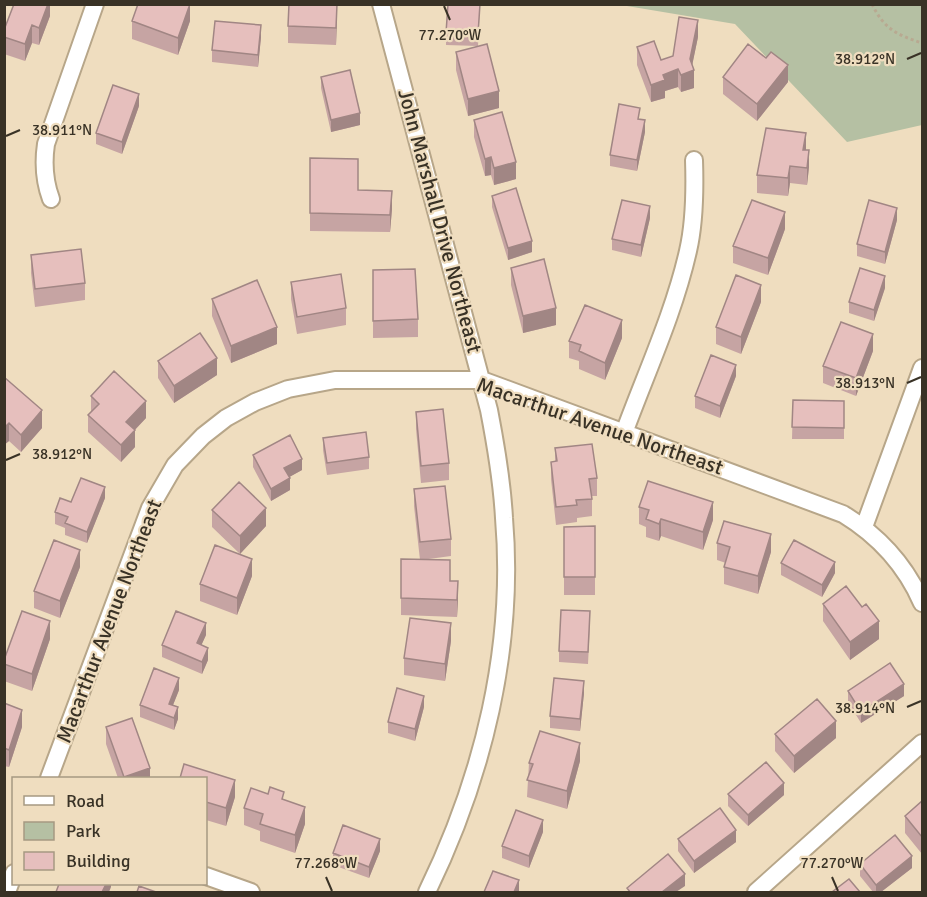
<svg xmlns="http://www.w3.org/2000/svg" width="927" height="897" font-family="Signika,sans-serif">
	<rect width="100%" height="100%" fill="#efddbf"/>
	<path fill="#b5c0a3" d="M 621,5 L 922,5 L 922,125 L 847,142 L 735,24 Z"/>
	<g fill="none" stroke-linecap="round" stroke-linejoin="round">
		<g stroke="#b7a689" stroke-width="20">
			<path id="street" d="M 381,4 L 489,410 C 496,446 502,481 504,518 C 515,647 483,777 427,892
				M 51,199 C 44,180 43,164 46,144 L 95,4
				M 624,433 C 646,373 674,313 688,251 C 695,221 695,190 694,160
				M 864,527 L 922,368
				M 49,778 L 150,508 L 175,465 L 203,436 L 226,418 L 255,402 L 288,389 L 335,380 L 482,380 L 843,514 C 879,536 905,564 922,603
				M 206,876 L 251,892
				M 7,892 L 14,873
				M 756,892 L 922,743"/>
		</g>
		<path stroke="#b8a991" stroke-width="3" stroke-dasharray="3 3" stroke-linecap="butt" d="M 872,4 C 884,29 897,35 922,43"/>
		<use href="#street" stroke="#fff" stroke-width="16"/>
	</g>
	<path fill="#c6a4a3" d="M 50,4 L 50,16 L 39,45 L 32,43 L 25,61 L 4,54 L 4,30 Z
		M 480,4 L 478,46 L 446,45 L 446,33 Z
		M 337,15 L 336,45 L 288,43 L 288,26 Z
		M 132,21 L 190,21 L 178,55 L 132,39 Z
		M 261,37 L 258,67 L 212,62 L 212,50 Z
		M 698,37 L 692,65 L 694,88 L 681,92 L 678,87 L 665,91 L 665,98 L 651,102 L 637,65 L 637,47 L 661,60 L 673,56 Z
		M 456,52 L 499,108 L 468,116 L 456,70 Z
		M 766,58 L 788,82 L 757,121 L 723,94 L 723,77 Z
		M 321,77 L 360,125 L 331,132 L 321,88 Z
		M 139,106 L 122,154 L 96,144 L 96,133 Z
		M 640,119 L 645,132 L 637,171 L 610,166 L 610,155 Z
		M 474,120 L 516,179 L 494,185 L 491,175 L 485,176 L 474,137 Z
		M 806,150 L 809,167 L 807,185 L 790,183 L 788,196 L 757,193 L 757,175 Z
		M 310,158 L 358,190 L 392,209 L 390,232 L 310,231 Z
		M 492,196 L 532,252 L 508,260 L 492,207 Z
		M 650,218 L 641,257 L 612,250 L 612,239 Z
		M 897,220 L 885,264 L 857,256 L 857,244 Z
		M 785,229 L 768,275 L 733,263 L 733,246 Z
		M 31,255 L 85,283 L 85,300 L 35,307 L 31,273 Z
		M 511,268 L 556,325 L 523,333 L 511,285 Z
		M 373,270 L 418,319 L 418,337 L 373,338 Z
		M 291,282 L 346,308 L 346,325 L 297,334 L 291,299 Z
		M 885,288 L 874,321 L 849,313 L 849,302 Z
		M 212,299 L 277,344 L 231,363 L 212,316 Z
		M 761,302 L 741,354 L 716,344 L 716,327 Z
		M 622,338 L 605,380 L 579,369 L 579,361 L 569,358 L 569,341 Z
		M 873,351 L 856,396 L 823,383 L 823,366 Z
		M 158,361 L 217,375 L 174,403 L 158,378 Z
		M 736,376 L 720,418 L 695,408 L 695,396 Z
		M 4,377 L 42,428 L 21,452 L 9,441 L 4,445 Z
		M 91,396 L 146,418 L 135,430 L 135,447 L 121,462 L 88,432 L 88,415 L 91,412 Z
		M 793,400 L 844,401 L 844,439 L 792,439 Z
		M 416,412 L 449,463 L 449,480 L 421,483 L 416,429 Z
		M 323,438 L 369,457 L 369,469 L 327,475 L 323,450 Z
		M 555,448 L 597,478 L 597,496 L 592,496 L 592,516 L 577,518 L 577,522 L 556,525 L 551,479 L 551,462 L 555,461 Z
		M 253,455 L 302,470 L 289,477 L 290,490 L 271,501 L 253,467 Z
		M 414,489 L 451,539 L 451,556 L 421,560 L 450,581 L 458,598 L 457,617 L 401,615 L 401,559 L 420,560 L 414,506 Z
		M 105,498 L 87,543 L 65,535 L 65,528 L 55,524 L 55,512 Z
		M 639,507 L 713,520 L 703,550 L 661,536 L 659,541 L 646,537 L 646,527 L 639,524 Z
		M 212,510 L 266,526 L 240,554 L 212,527 Z
		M 595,526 L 595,595 L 564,595 L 564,527 Z
		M 717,543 L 771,552 L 758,594 L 724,584 L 724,567 L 726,563 L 717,560 Z
		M 781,563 L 835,573 L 822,597 L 781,575 Z
		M 80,567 L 60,618 L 34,608 L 34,591 Z
		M 252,576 L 237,615 L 200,601 L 200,584 Z
		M 823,604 L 879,639 L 850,660 L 823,621 Z
		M 590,623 L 588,664 L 559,662 L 559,651 Z
		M 206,635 L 201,645 L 208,660 L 202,674 L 162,657 L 162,645 Z
		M 50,639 L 32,691 L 4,681 L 4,660 Z
		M 451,641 L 445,681 L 404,675 L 404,658 Z
		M 179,690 L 173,705 L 178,719 L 174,730 L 140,717 L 140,705 Z
		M 848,691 L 904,696 L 861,723 L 848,702 Z
		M 584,693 L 580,731 L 550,728 L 550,716 Z
		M 4,703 L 22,727 L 9,767 L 4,766 Z
		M 424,707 L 415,741 L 388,733 L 388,722 Z
		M 106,727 L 150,778 L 118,778 L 106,744 Z
		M 775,734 L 836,738 L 794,773 L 775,751 Z
		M 580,761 L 567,809 L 527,797 L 529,763 Z
		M 206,778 L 235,797 L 226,826 L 206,820 Z
		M 728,794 L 784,795 L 748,826 L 728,806 Z
		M 284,800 L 305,824 L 295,853 L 260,841 L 260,831 L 244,825 L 244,808 Z
		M 922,801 L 922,854 L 905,833 L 905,816 Z
		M 543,832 L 529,868 L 502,858 L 502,846 Z
		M 678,839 L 736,842 L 694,873 L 678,851 Z
		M 380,851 L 369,878 L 333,865 L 333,853 Z
		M 860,864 L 912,868 L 881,892 L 873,892 L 860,876 Z"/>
	<path fill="#a18684" d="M 48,4 L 50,4 L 50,16 L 39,45 L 39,28 Z
		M 190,4 L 190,21 L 178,55 L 178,38 Z
		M 337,4 L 337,15 L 336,45 L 336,28 Z
		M 698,20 L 698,37 L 691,71 L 694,70 L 694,88 L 681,92 L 681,75 L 690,59 Z
		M 32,25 L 32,43 L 25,61 L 25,44 Z
		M 261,25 L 261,37 L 258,67 L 258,55 Z
		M 788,65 L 788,82 L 757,121 L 757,104 Z
		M 678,69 L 678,87 L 665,91 L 665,98 L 651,102 L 651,85 L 663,75 Z
		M 499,91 L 499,108 L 468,116 L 468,99 Z
		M 139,94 L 139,106 L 122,154 L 122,142 Z
		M 360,113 L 360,125 L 331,132 L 331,120 Z
		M 645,120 L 645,132 L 637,171 L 637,160 Z
		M 806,133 L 806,151 L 803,150 Z
		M 809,150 L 809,167 L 807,185 L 807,168 Z
		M 491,157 L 491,175 L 485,176 L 485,159 Z
		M 516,162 L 516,179 L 494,185 L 494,168 Z
		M 790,166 L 790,183 L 788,196 L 788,178 Z
		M 392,191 L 392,209 L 390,232 L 390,215 Z
		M 650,206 L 650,218 L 641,257 L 641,245 Z
		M 897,208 L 897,220 L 885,264 L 885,252 Z
		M 785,212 L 785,229 L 768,275 L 768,258 Z
		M 532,241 L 532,252 L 508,260 L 508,248 Z
		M 885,276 L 885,288 L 874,321 L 874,310 Z
		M 761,285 L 761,302 L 741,354 L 741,337 Z
		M 556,308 L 556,325 L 523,333 L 523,316 Z
		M 622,320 L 622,338 L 605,380 L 605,363 Z
		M 277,327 L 277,344 L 231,363 L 231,346 Z
		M 873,334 L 873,351 L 856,396 L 856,378 Z
		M 217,358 L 217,375 L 174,403 L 174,386 Z
		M 736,365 L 736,376 L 720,418 L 720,406 Z
		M 146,401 L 146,418 L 126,439 L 126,422 Z
		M 42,410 L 42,428 L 21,452 L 21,435 Z
		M 9,423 L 9,441 L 4,445 L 4,428 Z
		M 135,430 L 135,447 L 121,462 L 121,445 Z
		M 302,459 L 302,470 L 284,480 L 284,468 Z
		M 290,478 L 290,490 L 271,501 L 271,489 Z
		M 105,487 L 105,498 L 87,543 L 87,532 Z
		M 713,502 L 713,520 L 703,550 L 703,532 Z
		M 266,508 L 266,526 L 240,554 L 240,536 Z
		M 661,519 L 661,536 L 659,541 L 659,524 Z
		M 771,534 L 771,552 L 758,594 L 758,576 Z
		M 80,550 L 80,567 L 60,618 L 60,601 Z
		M 252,559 L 252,576 L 237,615 L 237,598 Z
		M 835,562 L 835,573 L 822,597 L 822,585 Z
		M 458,581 L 458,598 L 457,617 L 457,600 Z
		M 50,621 L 50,639 L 32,691 L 32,674 Z
		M 879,621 L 879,639 L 850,660 L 850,642 Z
		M 206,623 L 206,635 L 197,655 L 197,643 Z
		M 451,623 L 451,641 L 445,681 L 445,664 Z
		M 208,648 L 208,660 L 202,674 L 202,662 Z
		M 179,678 L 179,690 L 169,715 L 169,704 Z
		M 584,681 L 584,693 L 580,731 L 580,719 Z
		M 904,684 L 904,696 L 861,723 L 861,712 Z
		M 424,696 L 424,707 L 415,741 L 415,729 Z
		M 178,707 L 178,719 L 174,730 L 174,718 Z
		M 22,710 L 22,727 L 9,767 L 9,750 Z
		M 836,721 L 836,738 L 794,773 L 794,756 Z
		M 580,743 L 580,761 L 567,809 L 567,791 Z
		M 150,768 L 150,778 L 124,778 L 124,777 Z
		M 235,780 L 235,797 L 226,826 L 226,808 Z
		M 784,783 L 784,795 L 748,826 L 748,815 Z
		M 305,807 L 305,824 L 295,853 L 295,835 Z
		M 543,820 L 543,832 L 529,868 L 529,856 Z
		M 736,830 L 736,842 L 694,873 L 694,861 Z
		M 380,839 L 380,851 L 369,878 L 369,867 Z
		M 912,856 L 912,868 L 881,892 L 876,892 L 876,885 Z
		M 685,874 L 685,886 L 676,892 L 662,892 Z
		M 519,880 L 519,892 L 514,892 Z
		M 106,884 L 111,884 L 111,887 L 109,892 L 102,892 Z"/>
	<path fill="#e6bfbd" stroke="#a18684" stroke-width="1.5" d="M 14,4 L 48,4 L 39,28 L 32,25 L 25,44 L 4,37 L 4,30 Z
		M 138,4 L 190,4 L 178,38 L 132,21 Z
		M 289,4 L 337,4 L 336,28 L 288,26 Z
		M 448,4 L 480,4 L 478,34 L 446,33 Z
		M 679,17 L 698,20 L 690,59 L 694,70 L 681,75 L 678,69 L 663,75 L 665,80 L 651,85 L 637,47 L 654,41 L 661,60 L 673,56 Z
		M 215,21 L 261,25 L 258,55 L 212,50 Z
		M 487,44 L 499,91 L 468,99 L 456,52 Z
		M 748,44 L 766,58 L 771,52 L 788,65 L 757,104 L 723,77 Z
		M 350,70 L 360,113 L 331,120 L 321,77 Z
		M 113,85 L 139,94 L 122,142 L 96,133 Z
		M 619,104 L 640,108 L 638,119 L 645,120 L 637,160 L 610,155 Z
		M 502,112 L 516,162 L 494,168 L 491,157 L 485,159 L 474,120 Z
		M 766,128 L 806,133 L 803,150 L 809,150 L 807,168 L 790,166 L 788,178 L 757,175 Z
		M 310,158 L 358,159 L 358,190 L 392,191 L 390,215 L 310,213 Z
		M 516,188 L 532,241 L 508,248 L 492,196 Z
		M 622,200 L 650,206 L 641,245 L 612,239 Z
		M 752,200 L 785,212 L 768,258 L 733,246 Z
		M 869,200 L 897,208 L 885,252 L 857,244 Z
		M 81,249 L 85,283 L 35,289 L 31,255 Z
		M 544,259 L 556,308 L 523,316 L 511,268 Z
		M 860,268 L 885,276 L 874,310 L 849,302 Z
		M 415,269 L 418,319 L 373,321 L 373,270 Z
		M 341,274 L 346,308 L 297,317 L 291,282 Z
		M 736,275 L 761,285 L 741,337 L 716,327 Z
		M 257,280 L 277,327 L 231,346 L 212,299 Z
		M 585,305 L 622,320 L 605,363 L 579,351 L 581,345 L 569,341 Z
		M 841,322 L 873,334 L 856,378 L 823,366 Z
		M 200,333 L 217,358 L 174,386 L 158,361 Z
		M 711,355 L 736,365 L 720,406 L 695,396 Z
		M 114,371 L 146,401 L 126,422 L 135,430 L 121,445 L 88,415 L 99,404 L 91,396 Z
		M 4,377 L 42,410 L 21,435 L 9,423 L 4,428 Z
		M 793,400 L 844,401 L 844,428 L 792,427 Z
		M 443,409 L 449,463 L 421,466 L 416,412 Z
		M 366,432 L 369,457 L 327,463 L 323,438 Z
		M 290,435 L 302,459 L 284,468 L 290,478 L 271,489 L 253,455 Z
		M 592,444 L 597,478 L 589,479 L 592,499 L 576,500 L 577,505 L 556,507 L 551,462 L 557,461 L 555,448 Z
		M 81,478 L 105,487 L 87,532 L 65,523 L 68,517 L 55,512 L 60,498 L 71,502 Z
		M 648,481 L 713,502 L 703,532 L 661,519 L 659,524 L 646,519 L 649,510 L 639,507 Z
		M 239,482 L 266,508 L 240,536 L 212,510 Z
		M 445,486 L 451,539 L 420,542 L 414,489 Z
		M 724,521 L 771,534 L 758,576 L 724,567 L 730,547 L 717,543 Z
		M 595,526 L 595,577 L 564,577 L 564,527 Z
		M 54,540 L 80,550 L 60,601 L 34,591 Z
		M 794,540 L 835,562 L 822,585 L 781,563 Z
		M 215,545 L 252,559 L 237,598 L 200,584 Z
		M 401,559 L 450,560 L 450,581 L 458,581 L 457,600 L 401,598 Z
		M 846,586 L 862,607 L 866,604 L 879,621 L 850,642 L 823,604 Z
		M 561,610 L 590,611 L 588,652 L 559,651 Z
		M 22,611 L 50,621 L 32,674 L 4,664 L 4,660 Z
		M 176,611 L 206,623 L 197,643 L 208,648 L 202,662 L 162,645 Z
		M 410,618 L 451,623 L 445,664 L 404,658 Z
		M 890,663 L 904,684 L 861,712 L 848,691 Z
		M 154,668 L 179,678 L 169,704 L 178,707 L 174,718 L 140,705 Z
		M 554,678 L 584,681 L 580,719 L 550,716 Z
		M 397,688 L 424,696 L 415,729 L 388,722 Z
		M 817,699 L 836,721 L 794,756 L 775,734 Z
		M 4,703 L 22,710 L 9,750 L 4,748 Z
		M 132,718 L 150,768 L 124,777 L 106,727 Z
		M 540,731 L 580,743 L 567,791 L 527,780 L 533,764 L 529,763 Z
		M 766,762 L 784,783 L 748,815 L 728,794 Z
		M 184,764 L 235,780 L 226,808 L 206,802 L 206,778 L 180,778 Z
		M 270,787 L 284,792 L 282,799 L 305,807 L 295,835 L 260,824 L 263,814 L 244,808 L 251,788 L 268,794 Z
		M 922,801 L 922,837 L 905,816 Z
		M 720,808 L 736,830 L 694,861 L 678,839 Z
		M 516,810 L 543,820 L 529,856 L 502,846 Z
		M 343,825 L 380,839 L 369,867 L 333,853 Z
		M 895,835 L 912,856 L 876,885 L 860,864 Z
		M 668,854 L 685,874 L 662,892 L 630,892 L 627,888 Z
		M 493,871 L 519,880 L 514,892 L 484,892 Z
		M 849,879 L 860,892 L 832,892 Z
		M 59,884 L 106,884 L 102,892 L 56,892 Z
		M 139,886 L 156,892 L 137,892 Z"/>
	<path fill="none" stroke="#393226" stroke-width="2" d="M 444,6 L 450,20M 907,59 L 921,53M 6,136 L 20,130M 907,383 L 921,377M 6,460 L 20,454M 907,707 L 921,701M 326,877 L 332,891M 832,877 L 838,891"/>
	<g text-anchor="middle" stroke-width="4.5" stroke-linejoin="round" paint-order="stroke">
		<g font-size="21" fill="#393226" stroke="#efddbf">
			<text transform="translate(440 221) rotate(75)" y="7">John Marshall Drive Northeast</text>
			<text transform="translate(600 426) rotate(19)" y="7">Macarthur Avenue Northeast</text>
			<text transform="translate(109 621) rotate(-69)" y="7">Macarthur Avenue Northeast</text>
		</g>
	</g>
	<g font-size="15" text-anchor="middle" fill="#393226" stroke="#efddbf" stroke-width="4.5" stroke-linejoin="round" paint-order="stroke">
		<text x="450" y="40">77.270°W</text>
		<text x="865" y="64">38.912°N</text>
		<text x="62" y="135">38.911°N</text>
		<text x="865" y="388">38.913°N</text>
		<text x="62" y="459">38.912°N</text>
		<text x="865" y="713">38.914°N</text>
		<text x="326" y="868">77.268°W</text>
		<text x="832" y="868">77.270°W</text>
	</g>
	<rect width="927" height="897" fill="none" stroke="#393226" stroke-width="12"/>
	<rect x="12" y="777" width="195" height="108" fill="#efddbf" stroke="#a69982" stroke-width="1.5"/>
	<rect x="24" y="796" width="30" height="9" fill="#ffffff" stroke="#a69982" stroke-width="1.5"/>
	<text x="66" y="807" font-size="18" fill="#393226">Road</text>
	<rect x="24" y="822" width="30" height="18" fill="#b5c0a3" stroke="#a69982" stroke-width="1.5"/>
	<text x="66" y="837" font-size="18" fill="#393226">Park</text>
	<rect x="24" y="852" width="30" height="18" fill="#e6bfbd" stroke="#a69982" stroke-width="1.5"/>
	<text x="66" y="867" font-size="18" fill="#393226">Building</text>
</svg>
